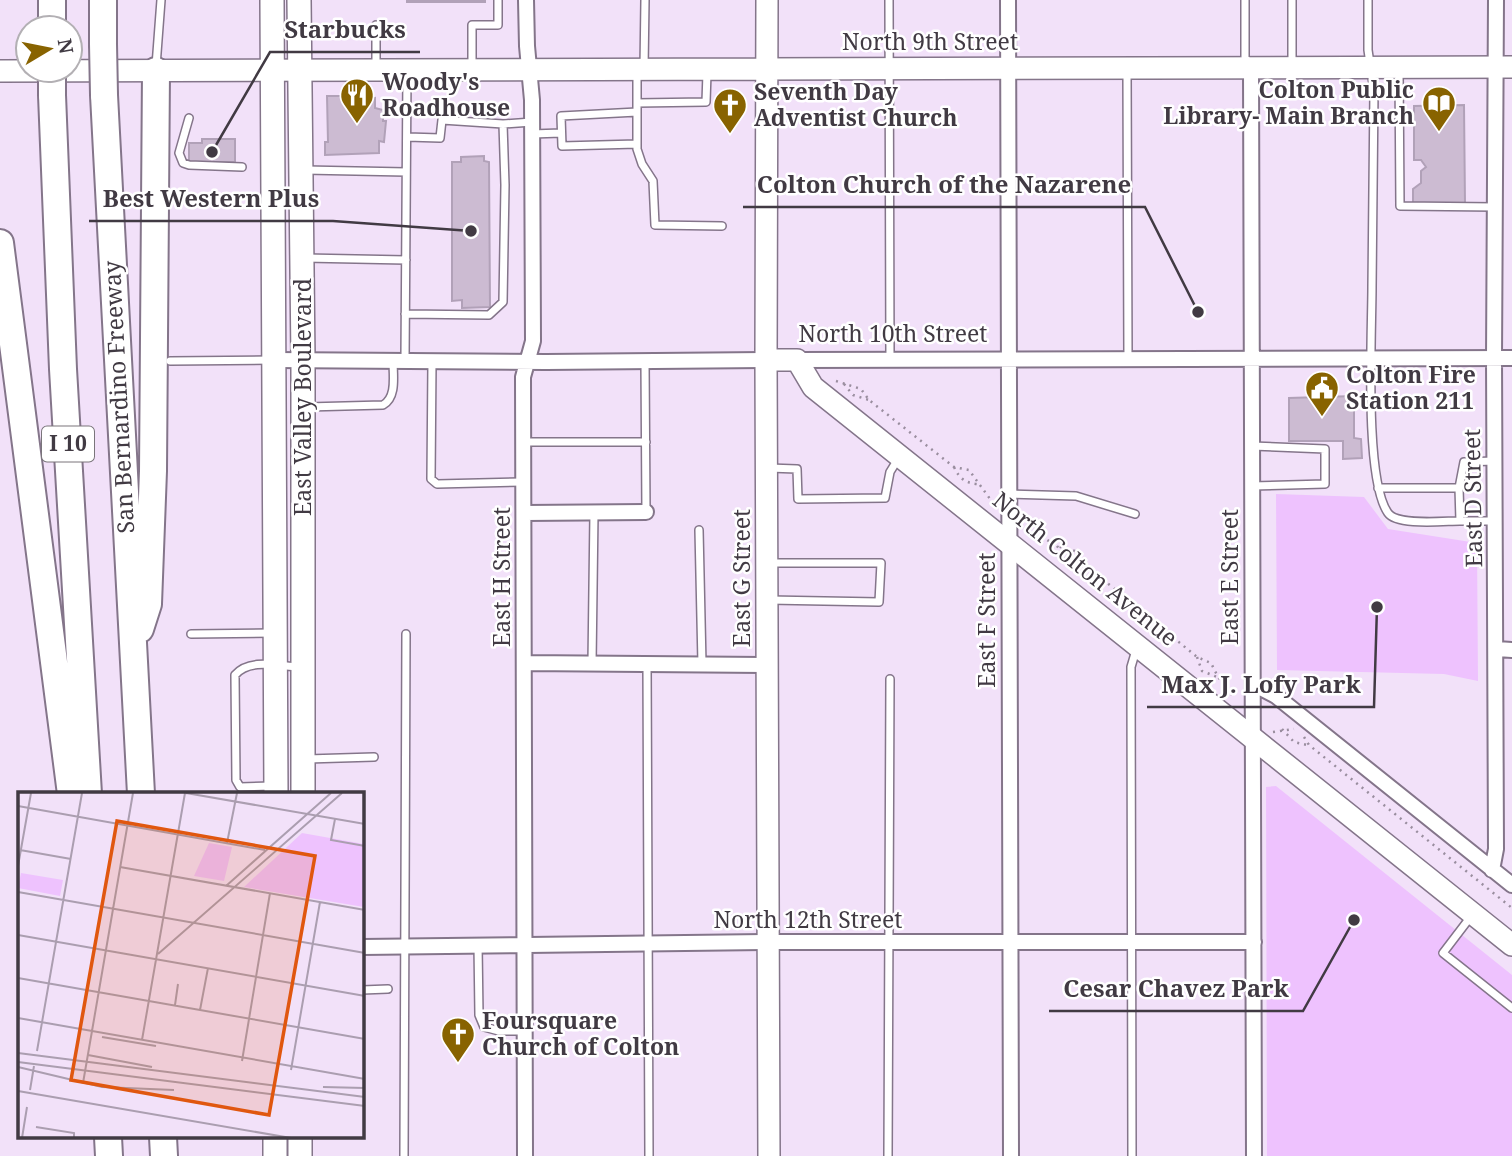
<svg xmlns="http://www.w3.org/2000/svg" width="1512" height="1156" font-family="'Noto Serif',serif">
	<rect width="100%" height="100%" fill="#f2e1f9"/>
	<path fill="#eec2fe" d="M 1276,494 L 1364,497 L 1388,529 L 1477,543 L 1478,681 L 1444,674 L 1277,670 Z
		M 1276,786 L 1512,975 L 1512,1156 L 1267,1156 L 1266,787 Z"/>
	<path fill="#ccbbd2" stroke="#b1a1b8" stroke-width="2" d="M 407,0 L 485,0 L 485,2 L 407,2 Z
		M 327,96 L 368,96 L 367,99 L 375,98 L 375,108 L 383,110 L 383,121 L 386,121 L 384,142 L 379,141 L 379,153 L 325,155 L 325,142 L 328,142 Z
		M 1464,105 L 1465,204 L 1413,204 L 1413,189 L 1421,183 L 1421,171 L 1426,167 L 1421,160 L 1414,160 L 1414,106 Z
		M 202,139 L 235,139 L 235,162 L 189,162 L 189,143 L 202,143 Z
		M 484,156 L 484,161 L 489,162 L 490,307 L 462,308 L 462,300 L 452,301 L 452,162 L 461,162 L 461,157 Z
		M 1354,396 L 1354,438 L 1361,439 L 1362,458 L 1343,459 L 1343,441 L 1289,441 L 1289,398 Z"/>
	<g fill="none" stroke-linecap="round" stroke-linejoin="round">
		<g stroke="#84758a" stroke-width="10">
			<path id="lane" d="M 889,0 L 890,359
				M 1245,0 L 1245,57 L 1249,64
				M 1292,0 L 1292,66
				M 1368,0 L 1368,50 L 1374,91 C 1373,156 1373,222 1372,287 C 1372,333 1364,479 1388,513 C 1397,526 1444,521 1460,521 L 1459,488 L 1378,488
				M 156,66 L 161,0
				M 376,66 L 376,25
				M 472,68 L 472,25 L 498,25 L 498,0
				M 644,68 L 645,0
				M 1399,71 L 1400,206 L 1495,207
				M 1127,72 L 1128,359
				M 637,73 L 637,149 L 642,164 L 653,181 L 655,225 L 722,226
				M 637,103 L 706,102 L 707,73
				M 189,118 L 179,153 L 183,163 L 189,165 L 242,167
				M 532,134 L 561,133
				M 407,137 L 440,138 L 442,120 L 503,124 L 532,122
				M 637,144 L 562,146 L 561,116 L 637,112
				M 305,170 L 406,172
				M 305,258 L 406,260
				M 405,314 L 489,315 L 503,302 L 505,185 L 503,124
				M 405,360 L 407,73
				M 170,361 L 271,360
				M 432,362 L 431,479 L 437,484 L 524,482
				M 645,362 L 646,512
				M 307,407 L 383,405 C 397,397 393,376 393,361
				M 524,442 L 646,442
				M 1252,446 L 1325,449 L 1325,484 L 1252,486
				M 769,468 L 797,469 L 798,499 L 885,498 L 890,472 L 898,459
				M 1459,488 L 1464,462 L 1494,461
				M 1010,494 L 1076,496 L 1135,514
				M 1460,521 L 1495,521
				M 699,530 L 702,664
				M 769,563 L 881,563 L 879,602 L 769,600
				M 191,634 L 272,633
				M 592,663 L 594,513
				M 647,664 L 649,1156
				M 307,759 L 374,757
				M 271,786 L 240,787 L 236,780 L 235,675 C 249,658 278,666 298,667
				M 1472,915 L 1443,953 L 1512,1008
				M 478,945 L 479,1015 L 484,1027 L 499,1031 L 525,1031
				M 362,990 L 388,989
				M 404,1156 L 406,634
				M 888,1156 L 890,679
				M 1132,1156 L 1131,667 L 1136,650"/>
		</g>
		<g stroke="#84758a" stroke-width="18">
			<path id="street" d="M 1008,0 L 1011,1156
				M 1251,68 L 1254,1156
				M 274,360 L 546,362 L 766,360
				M 797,360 L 1512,358
				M 525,513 L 646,512
				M 1497,649 L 1512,650
				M 525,663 L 768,665
				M 1253,684 L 1276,696 L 1512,885
				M 1492,870 L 1496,849 L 1494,358 L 1496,0
				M 362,947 L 769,942 L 1254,942
				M 525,1156 L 523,377 L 533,341 L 532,100 L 527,46 L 526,0"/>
		</g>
		<g stroke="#84758a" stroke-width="24">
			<path id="secondary" d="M 767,0 L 766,360 L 769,1156
				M 0,71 L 1512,67
				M 766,360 L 797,360 L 813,387 L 1512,945"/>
		</g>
		<g stroke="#84758a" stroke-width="26">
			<path id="primary" d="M 272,0 L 276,794
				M 299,0 L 303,360 L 303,794
				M 275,1156 L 275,1137
				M 300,1156 L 300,1137"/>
		</g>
		<g stroke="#84758a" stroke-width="30">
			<path id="highway" d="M 103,0 L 103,44
				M 52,28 L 52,0
				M 52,95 L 63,369 L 88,794
				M 104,95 L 141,794
				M 0,243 L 71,794
				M 140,629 L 148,604 L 153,471 L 156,71
				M 108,1137 L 109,1156
				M 163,1137 L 164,1156"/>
		</g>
		<path stroke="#9a8e9f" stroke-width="2.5" stroke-dasharray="2 5" stroke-linecap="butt" d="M 836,381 L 861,389 L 869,400 L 954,467 L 969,470 L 993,503
			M 844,384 L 853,395 L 869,400
			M 954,467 C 959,478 965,483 977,484
			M 1028,533 L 1039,535 L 1057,546 L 1075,551 L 1083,563 L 1197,657 L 1211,663 L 1218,677 L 1232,695
			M 1057,546 L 1068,561 L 1083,563
			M 1197,657 L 1202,671 L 1217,677
			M 1282,729 L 1294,742 L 1307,745
			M 1273,732 L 1294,729
			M 1304,737 L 1309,745 L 1512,908"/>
		<use href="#lane" stroke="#fff" stroke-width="7"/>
		<use href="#street" stroke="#fff" stroke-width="14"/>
		<use href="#secondary" stroke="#fff" stroke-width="21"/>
		<use href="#primary" stroke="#fff" stroke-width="23"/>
		<use href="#highway" stroke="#fff" stroke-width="26"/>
		<g stroke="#84758a" stroke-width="30" stroke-linecap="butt">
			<path id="highway-bridge" d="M 103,44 L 104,95
				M 52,70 L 52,95"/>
		</g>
		<use href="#highway-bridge" stroke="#fff" stroke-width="26"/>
	</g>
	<defs>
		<g id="restaurant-pin" transform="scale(1.75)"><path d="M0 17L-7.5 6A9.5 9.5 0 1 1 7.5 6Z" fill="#886300" stroke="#fff"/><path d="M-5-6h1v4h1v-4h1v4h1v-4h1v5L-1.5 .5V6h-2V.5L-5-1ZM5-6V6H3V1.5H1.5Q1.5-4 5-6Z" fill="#fff"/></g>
		<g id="library-pin" transform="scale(1.75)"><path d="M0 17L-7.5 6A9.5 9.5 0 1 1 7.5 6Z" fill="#886300" stroke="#fff"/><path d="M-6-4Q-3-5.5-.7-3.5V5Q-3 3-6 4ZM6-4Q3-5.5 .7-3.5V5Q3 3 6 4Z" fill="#fff"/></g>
		<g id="church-pin" transform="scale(1.75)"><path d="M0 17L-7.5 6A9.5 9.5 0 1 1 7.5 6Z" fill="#886300" stroke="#fff"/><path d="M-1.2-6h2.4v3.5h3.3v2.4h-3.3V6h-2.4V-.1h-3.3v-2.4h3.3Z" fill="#fff"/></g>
		<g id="civic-pin" transform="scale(1.75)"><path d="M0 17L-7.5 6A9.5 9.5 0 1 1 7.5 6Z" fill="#886300" stroke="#fff"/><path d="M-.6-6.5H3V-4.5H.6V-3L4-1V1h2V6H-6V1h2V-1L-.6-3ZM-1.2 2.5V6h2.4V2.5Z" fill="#fff"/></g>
	</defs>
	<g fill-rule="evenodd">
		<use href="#restaurant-pin" x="357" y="95"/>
		<use href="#library-pin" x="1439" y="103"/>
		<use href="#church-pin" x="730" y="105"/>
		<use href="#civic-pin" x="1322" y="388"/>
		<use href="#church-pin" x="458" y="1034"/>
	</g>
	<g text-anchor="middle" stroke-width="5" stroke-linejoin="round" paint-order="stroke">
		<rect fill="#fff" stroke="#7a757b" stroke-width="2" x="42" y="426.5" width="52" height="35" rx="5"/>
		<g font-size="21" font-weight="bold" fill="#413a43">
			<text x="68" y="451">I 10</text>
		</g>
		<g font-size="23" fill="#413a43" stroke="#fff">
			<text x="930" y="50">North 9th Street</text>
			<text x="893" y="342">North 10th Street</text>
			<text transform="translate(119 397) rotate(-93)" y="8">San Bernardino Freeway</text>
			<text transform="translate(303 397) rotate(-90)" y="8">East Valley Boulevard</text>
			<text transform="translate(1473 498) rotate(-91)" y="8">East D Street</text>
			<text transform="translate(1085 569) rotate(39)" y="8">North Colton Avenue</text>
			<text transform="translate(502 577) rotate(-90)" y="8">East H Street</text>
			<text transform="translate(1230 577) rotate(-90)" y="8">East E Street</text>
			<text transform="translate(742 578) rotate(-90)" y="8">East G Street</text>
			<text transform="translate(987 620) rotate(-90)" y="8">East F Street</text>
			<text x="808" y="928">North 12th Street</text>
		</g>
		<g font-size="23" font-weight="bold" fill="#413a43" stroke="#fff" text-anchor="start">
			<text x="382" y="90">Woody's<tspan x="382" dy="26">Roadhouse</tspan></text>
			<text x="1414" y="98" text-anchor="end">Colton Public<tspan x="1414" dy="26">Library- Main Branch</tspan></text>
			<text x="754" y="100">Seventh Day<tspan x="754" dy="26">Adventist Church</tspan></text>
			<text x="1346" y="383">Colton Fire<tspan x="1346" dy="26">Station 211</tspan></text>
			<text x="482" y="1029">Foursquare<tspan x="482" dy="26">Church of Colton</tspan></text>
		</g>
	</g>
	<g transform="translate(18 792)">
		<rect width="346" height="346" fill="#f2e1f9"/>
		<path d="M 284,41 L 346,52 L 346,115 L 226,95 ZM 191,51 L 214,55 L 206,89 L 176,84 ZM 3,81 L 45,88 L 42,104 L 0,96 Z" fill="#eec2fe"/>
		<path fill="none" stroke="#ab9eb0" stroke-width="2" d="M 168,1 L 347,32M 0,14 L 247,58M 317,27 L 313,48 L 347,54M 209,51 L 219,1M 2,58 L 53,67M 0,74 L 13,1M 102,75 L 347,118M 208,94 L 313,1M 0,100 L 347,161M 0,143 L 347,204M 140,162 L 324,1M 0,186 L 347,247M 157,213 L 160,192M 182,218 L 190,176M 0,226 L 347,287M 74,239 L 115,1M 84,245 L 138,254M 124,248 L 167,1M 19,259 L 64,1M 0,261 L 347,305M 70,263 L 134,275M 224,269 L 252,101M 0,270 L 347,314M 0,275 L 84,295 L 156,298M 273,278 L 302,110M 65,291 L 74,239M 305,295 L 347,296M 12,298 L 16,274M 0,299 L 273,346M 18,335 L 56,341 L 56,346M 4,346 L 9,315"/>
		<path fill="#e0570f" fill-opacity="0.15" stroke="#e0570f" stroke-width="3.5" d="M 99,29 L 297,64 L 251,323 L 53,288 Z"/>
		<rect width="346" height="346" fill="none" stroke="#413a43" stroke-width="3.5"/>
	</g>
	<path fill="none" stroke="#413a43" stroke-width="2.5" d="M212 152L270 52H420M1198 312L1145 207H743M471 231L333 221H89M1377 607L1374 707H1147M1354 920L1303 1011H1049"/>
	<g fill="#413a43" stroke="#fff" stroke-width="2.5">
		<circle cx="212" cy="152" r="7"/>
		<circle cx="1198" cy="312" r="7"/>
		<circle cx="471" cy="231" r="7"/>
		<circle cx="1377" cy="607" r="7"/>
		<circle cx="1354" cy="920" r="7"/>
	</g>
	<g font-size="24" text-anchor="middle" font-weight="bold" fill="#413a43" stroke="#fff" stroke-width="5" stroke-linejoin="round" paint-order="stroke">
		<text x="345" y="38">Starbucks</text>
		<text x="944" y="193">Colton Church of the Nazarene</text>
		<text x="211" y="207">Best Western Plus</text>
		<text x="1261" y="693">Max J. Lofy Park</text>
		<text x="1176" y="997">Cesar Chavez Park</text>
	</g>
	<g transform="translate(49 49) rotate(80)"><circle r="33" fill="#ffffff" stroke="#b3b0b4" stroke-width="2"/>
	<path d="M0-5L12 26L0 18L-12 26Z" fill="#886300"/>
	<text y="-10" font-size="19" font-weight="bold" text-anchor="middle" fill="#413a43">N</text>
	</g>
</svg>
